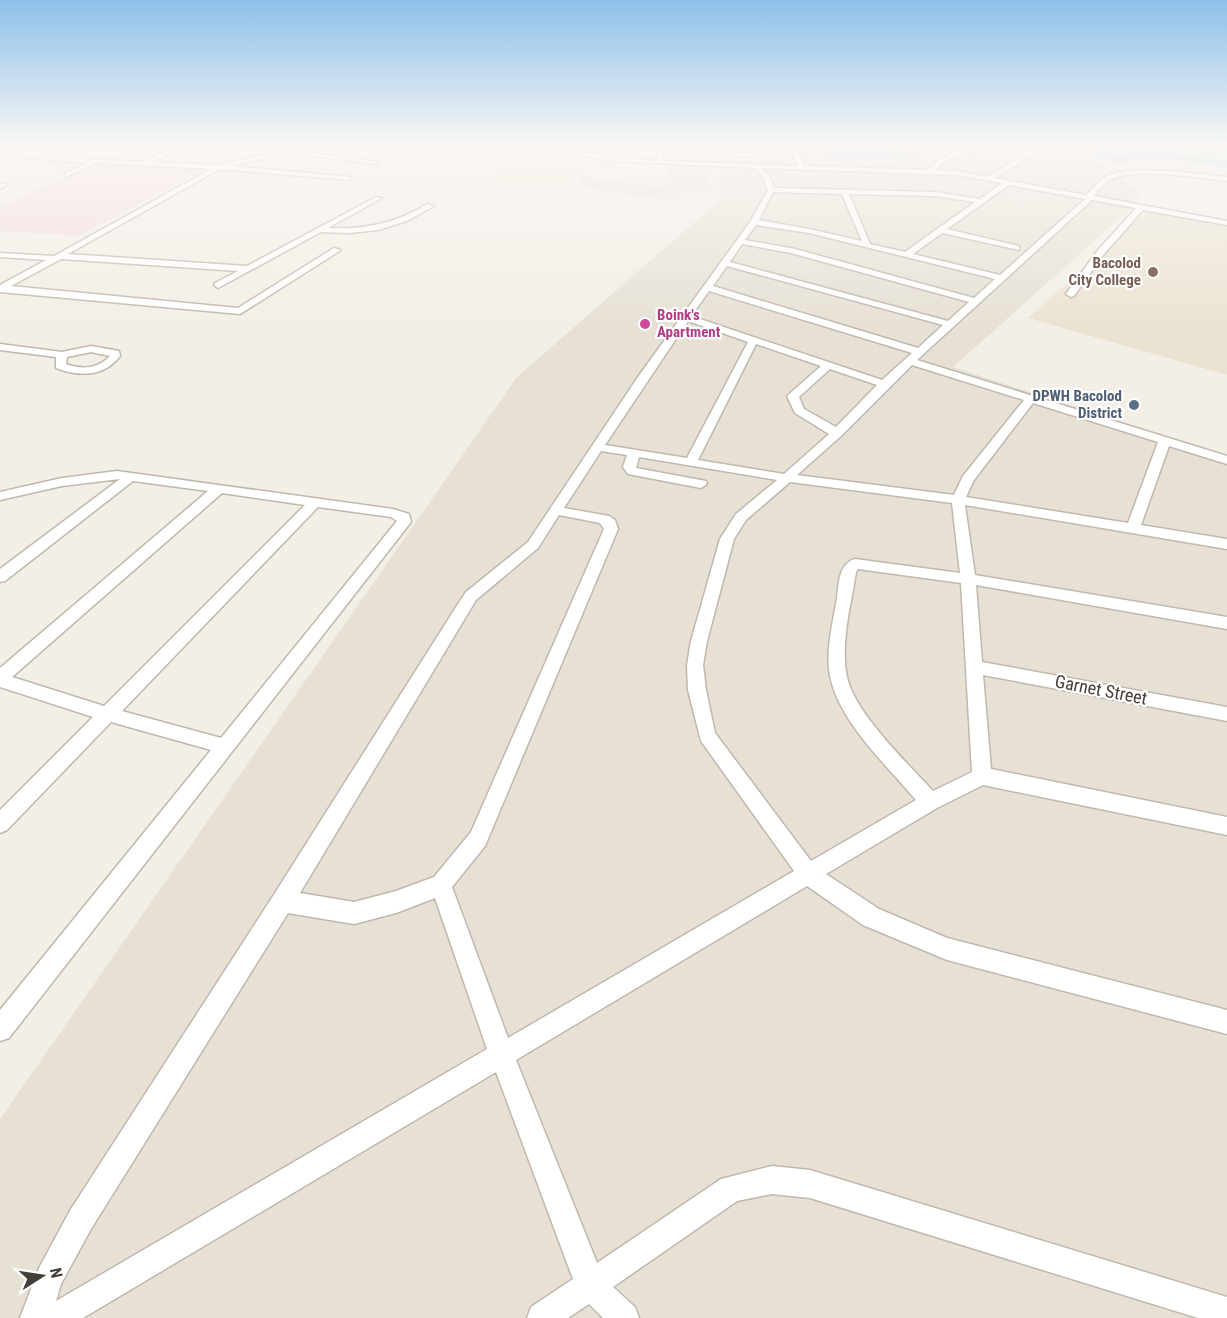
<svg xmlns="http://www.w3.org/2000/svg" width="1227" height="1318" font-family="'Roboto Condensed',sans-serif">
	<rect width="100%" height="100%" fill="#f3eee6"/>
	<path fill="#e6e0d5" d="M 720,145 L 1072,145 L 1141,192 L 1129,210 L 953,367 L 1227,457 L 1227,1318 L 0,1318 L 0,1119 L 517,377 L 721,199 Z
		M 669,166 L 701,167 L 709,178 L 712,192 L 681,191 L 678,202 L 579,187 L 582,176 L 664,188 Z"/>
	<path fill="#f4e4d2" d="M 525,146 L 589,157 L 567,185 L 518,182 L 512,187 L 490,186 Z"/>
	<path fill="#ebe3d1" d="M 1147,211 L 1227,226 L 1227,375 L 1028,318 Z"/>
	<path fill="#f3dcda" d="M 95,162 L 207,167 L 79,236 L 0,231 L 0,207 Z"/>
	<path fill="#d0e6b0" d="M 1148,145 L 1227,145 L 1227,159 L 1156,148 Z"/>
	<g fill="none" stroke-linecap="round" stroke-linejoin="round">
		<path fill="#a4d3ee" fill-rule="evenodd" d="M 813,145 C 827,145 837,152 851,154 L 911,149 L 916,147 L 915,145 L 927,145 L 929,148 C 921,156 909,156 898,157 C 871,161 834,168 813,145 Z
			M 1096,145 L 1108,145 L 1111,149 L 1108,153 L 1112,154 L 1156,151 L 1227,160 L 1227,168 C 1204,165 1179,159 1156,159 C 1137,159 1111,169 1095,155 L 1099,149 Z"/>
		<g stroke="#c1b8ac" stroke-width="3">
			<path id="minor" d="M 77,145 L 84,145 L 64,158 L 145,162 L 177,145 L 185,145 L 153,162 L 219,165 L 304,145 L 315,145 L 306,152 L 379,162 L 376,164 L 299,154 L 301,149 L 231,166 L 351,177 L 349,180 L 220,169 L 68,254 L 247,266 L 376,197 L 382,198 L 328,228 C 365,230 397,223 427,204 L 434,206 L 407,221 L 378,230 L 349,233 L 321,232 L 218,288 L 214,285 L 215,283 L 238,271 L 61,259 L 11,286 L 238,308 L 334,248 L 341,250 L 240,314 L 0,292 L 0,285 L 46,260 L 0,257 L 0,253 L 54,256 L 211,169 L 95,163 L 66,177 L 64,174 L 87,163 L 28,158 L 56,157 Z
				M 523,145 L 656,161 L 663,145 L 669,145 L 662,161 L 798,166 L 789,145 L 795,145 L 804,166 L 929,170 C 945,147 985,145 1011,145 C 989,155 952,146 936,170 L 957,171 L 987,177 L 1034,149 L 1024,145 L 1033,145 L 1042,149 L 994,178 L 1086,195 C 1093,188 1099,181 1107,176 C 1130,164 1200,174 1227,177 L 1227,181 C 1200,178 1139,168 1114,178 C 1106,181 1097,190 1094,196 L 1227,221 L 1227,225 L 1143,210 L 1104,254 L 1074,296 L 1071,297 L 1066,294 L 1098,250 L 1136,208 L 1092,200 L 917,360 L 1227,456 L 1227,464 L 1169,446 L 1141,525 L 1227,539 L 1227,549 L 965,505 L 975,575 L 1227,617 L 1227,629 L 976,585 L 982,662 L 1227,707 L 1227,721 L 983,675 L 991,769 L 1227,817 L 1227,835 L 983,785 L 937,808 L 826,874 L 879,909 L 947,938 L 1227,1010 L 1227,1034 L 947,960 L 863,925 L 807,886 L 516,1060 L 597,1263 L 721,1179 L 772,1166 L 810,1170 L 1227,1297 L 1227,1318 L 1198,1318 L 810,1198 L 772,1194 L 737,1201 L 613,1287 L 635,1307 L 639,1318 L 603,1318 L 589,1304 L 568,1318 L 527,1318 L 531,1307 L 573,1279 L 496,1072 L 83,1318 L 20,1318 L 39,1268 L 71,1209 L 275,893 L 458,604 L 466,592 L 528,542 L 638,377 L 750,222 L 768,190 L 763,177 L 755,168 L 611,161 ZM 762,168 L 957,175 L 1002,183 L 980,199 L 934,192 L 774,188 L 769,176 ZM 1009,185 L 1085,199 L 1000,275 L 913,254 L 942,233 L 1019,250 L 1019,246 L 947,229 ZM 773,192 L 842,194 L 862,241 L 809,229 L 759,220 ZM 849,194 L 934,196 L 975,202 L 905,252 L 870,244 ZM 756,225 L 809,233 L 995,279 L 974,298 L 795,249 L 745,240 ZM 742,244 L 791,253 L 969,302 L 948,321 L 730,262 ZM 727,266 L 943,325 L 918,348 L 713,286 ZM 709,291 L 912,353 L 882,380 L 691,316 ZM 688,321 L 748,342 L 687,458 L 605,445 ZM 756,344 L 821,366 L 787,396 L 795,413 L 829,434 L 784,474 L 698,460 ZM 912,365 L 1024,400 L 963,476 L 954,495 L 797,475 L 841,436 ZM 830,369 L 877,385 L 836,427 L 804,409 L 799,397 ZM 1033,403 L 1158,442 L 1128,523 L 966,497 L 974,480 ZM 601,451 L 627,455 L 623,467 L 628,474 L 701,488 L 707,484 L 706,481 L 636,468 L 639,457 L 777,480 L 736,514 L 720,539 L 691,641 L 687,665 L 688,690 L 701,741 L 794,871 L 508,1038 L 452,887 L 485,846 L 618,529 L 615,520 L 609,516 L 564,508 ZM 790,482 L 952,503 L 960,573 L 855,559 C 838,564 839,584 837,598 C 833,623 824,655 831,680 C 841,723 888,767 916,800 L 811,861 L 715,733 L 706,690 L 703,665 L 707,641 L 734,539 L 746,520 ZM 559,515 L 600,523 L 604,529 L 471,832 L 434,877 L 396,891 L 354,902 L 300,893 L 476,600 L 538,548 ZM 858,569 L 961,583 L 972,772 L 933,791 C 908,764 854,712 847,677 C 840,644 851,605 856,572 ZM 435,898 L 487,1049 L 56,1301 L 61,1284 L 91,1229 L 288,913 L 354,924 L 396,913 Z
				M 752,153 L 750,156 L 718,158 L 715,156 Z
				M 3,183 L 8,184 L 0,189 L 0,184 Z
				M 0,344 L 62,352 L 91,346 L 119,351 L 120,356 C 104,377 79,377 56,368 L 56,357 L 0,350 ZM 91,352 L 110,356 C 98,369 81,370 66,364 L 67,357 Z
				M 117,471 L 393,509 L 409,514 L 411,522 L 9,1038 L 0,1041 L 0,1010 L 211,750 L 111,722 L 7,830 L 0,833 L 0,810 L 93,717 L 0,687 L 0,668 L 208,491 L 133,481 L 5,581 L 0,582 L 0,569 L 120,479 L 62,486 L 0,500 L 0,492 L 62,478 ZM 222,493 L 305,505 L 104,706 L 12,677 ZM 318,507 L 391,517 L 397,521 L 221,738 L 122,711 Z"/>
		</g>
		<use href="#minor" fill="#fff" fill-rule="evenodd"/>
	</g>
	<linearGradient id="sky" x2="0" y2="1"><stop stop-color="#8dc0ea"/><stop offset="0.44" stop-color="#faf7f4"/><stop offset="1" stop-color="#faf7f4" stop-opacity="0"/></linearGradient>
	<rect width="1227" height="330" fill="url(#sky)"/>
	<circle fill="#8d6e63" stroke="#fff" stroke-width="2" cx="1153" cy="272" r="6"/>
	<circle fill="#d1479c" stroke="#fff" stroke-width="2" cx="645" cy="324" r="6"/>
	<circle fill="#5c6f8a" stroke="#fff" stroke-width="2" cx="1134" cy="405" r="6"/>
	<g text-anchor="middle" stroke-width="4.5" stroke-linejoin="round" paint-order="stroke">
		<g font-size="15" font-weight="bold" fill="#785e54" stroke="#fff" text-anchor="end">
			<text x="1141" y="268">Bacolod<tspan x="1141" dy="17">City College</tspan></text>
		</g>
		<g font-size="15" font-weight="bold" fill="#b23c85" stroke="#fff" text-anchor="start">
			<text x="657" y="320">Boink's<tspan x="657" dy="17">Apartment</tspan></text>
		</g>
		<g font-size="15" font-weight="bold" fill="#4e5e75" stroke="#fff" text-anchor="end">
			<text x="1122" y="401">DPWH Bacolod<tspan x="1122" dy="17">District</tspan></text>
		</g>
		<g font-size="18" fill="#453e36" stroke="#fff">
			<text transform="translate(1101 690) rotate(11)" y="6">Garnet Street</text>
		</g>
	</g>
	<g transform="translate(42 1276) rotate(78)" stroke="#ffffff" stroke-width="4.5" paint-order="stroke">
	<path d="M0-4.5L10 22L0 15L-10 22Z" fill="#453e36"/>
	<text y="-9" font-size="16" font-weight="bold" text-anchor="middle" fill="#453e36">N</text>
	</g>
</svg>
